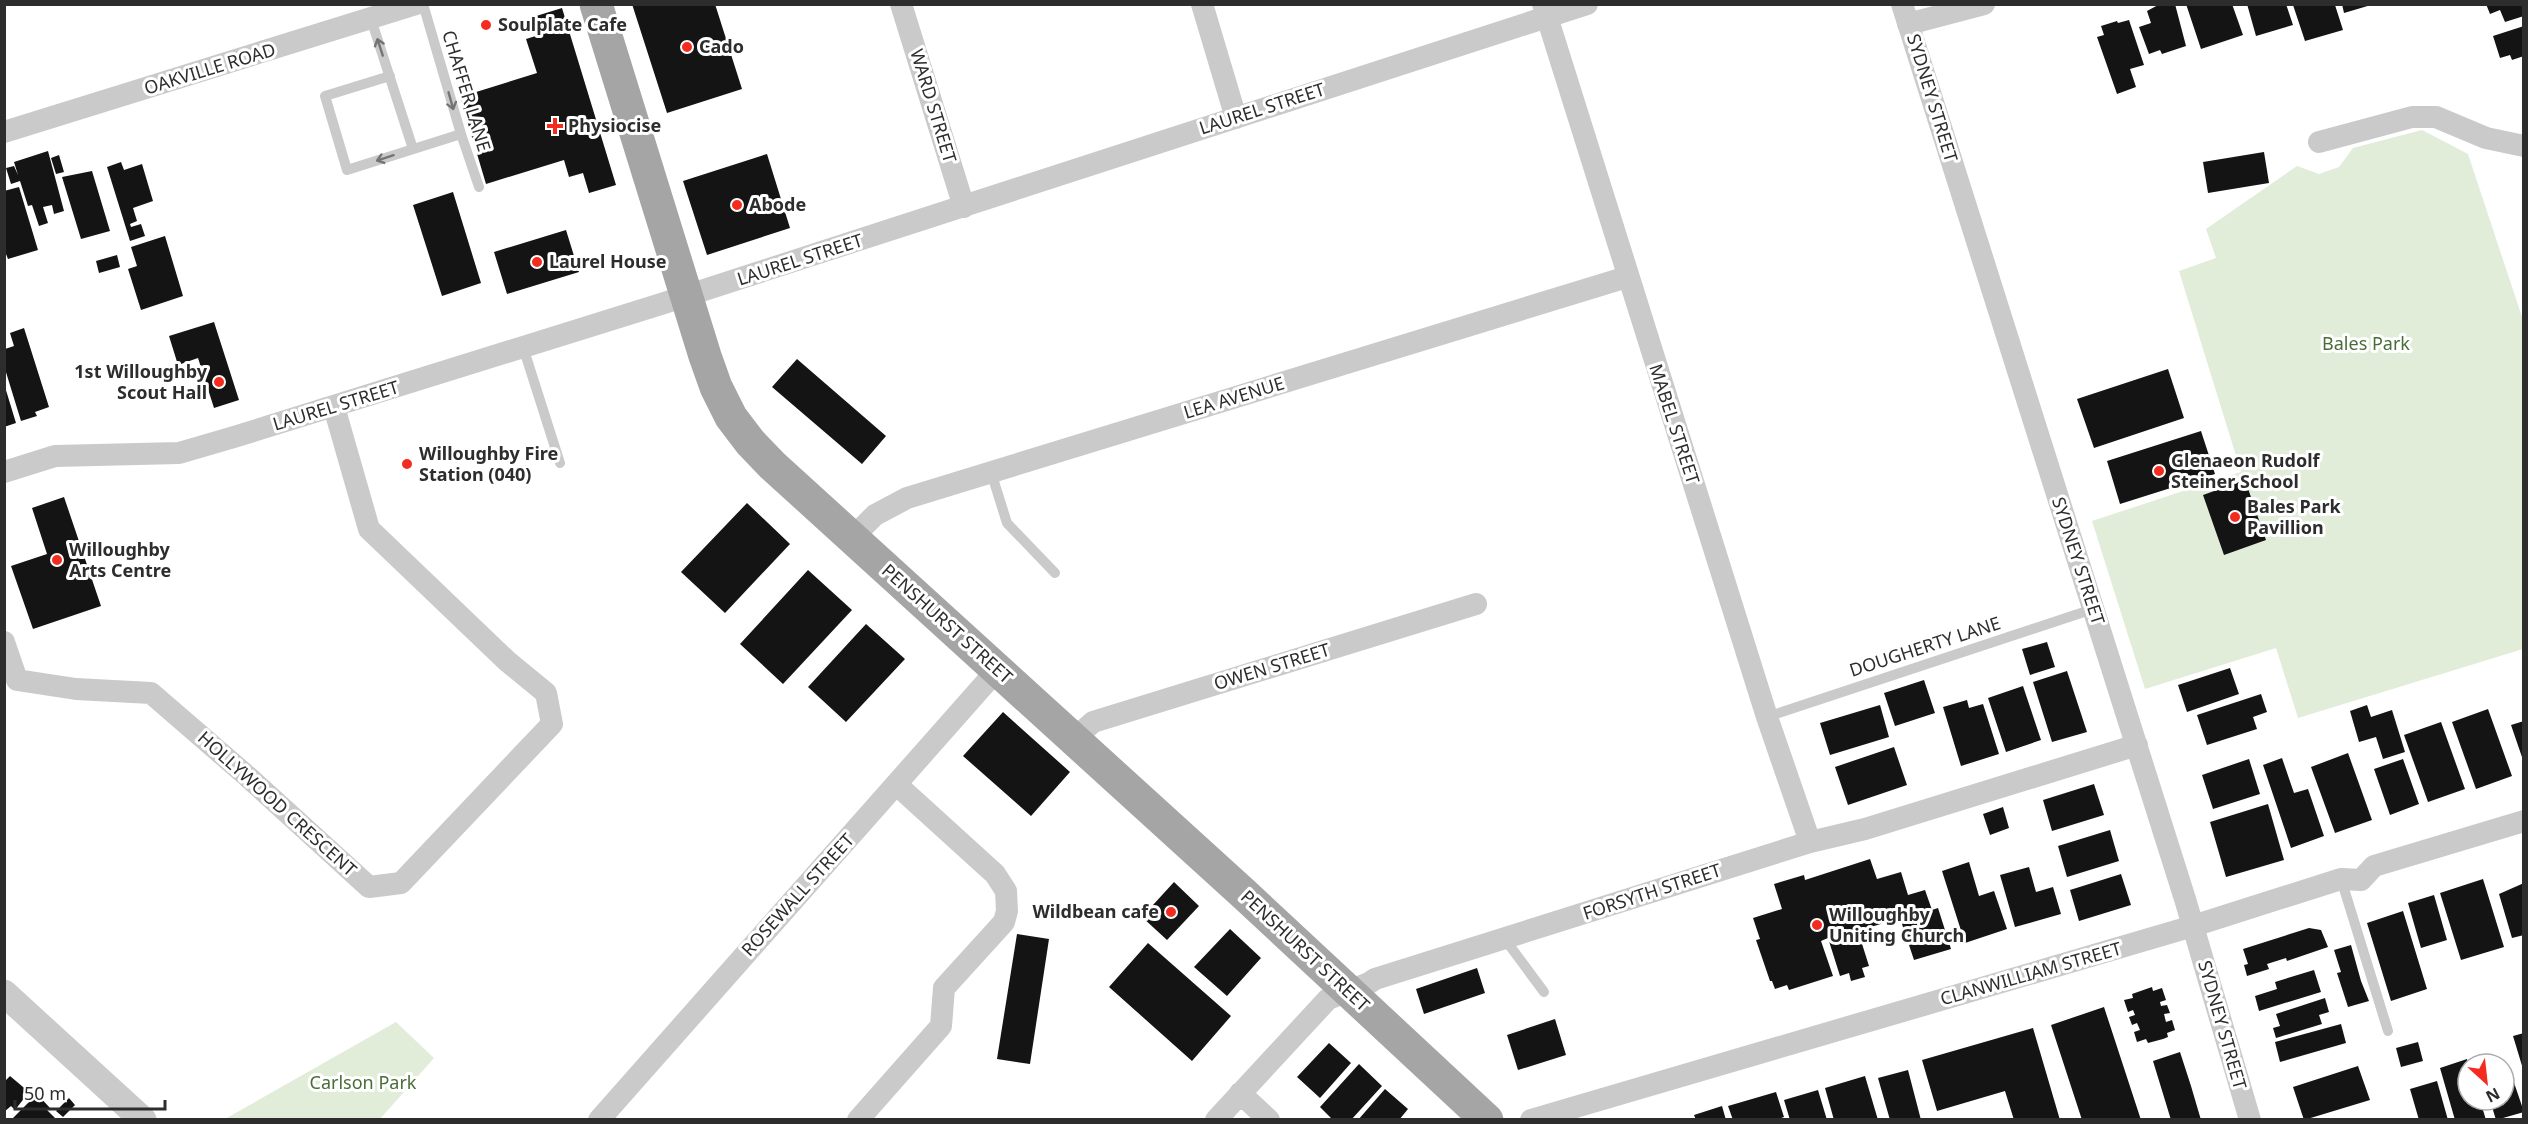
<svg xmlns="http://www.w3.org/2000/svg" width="2528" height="1124" font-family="'Noto Sans',sans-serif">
	<rect width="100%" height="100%" fill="#fff"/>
	<path fill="#e1ecd9" d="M 2422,130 L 2468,154 L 2523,320 L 2523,649 L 2298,718 L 2276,648 L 2145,689 L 2092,521 L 2241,472 L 2179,271 L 2216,258 L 2206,229 L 2297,166 L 2319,174 L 2339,167 L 2353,148 Z
		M 396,1022 L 434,1058 L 380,1119 L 225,1119 Z"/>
	<path fill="#141414" d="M 632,4 L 715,4 L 742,89 L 667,113 Z
		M 2160,4 L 2175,4 L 2186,46 L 2162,54 L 2160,50 L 2149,54 L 2139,27 L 2151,23 L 2147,11 Z
		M 2186,4 L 2232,4 L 2243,35 L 2201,49 Z
		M 2247,4 L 2286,4 L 2293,25 L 2256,36 Z
		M 2342,4 L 2371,4 L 2371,5 L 2344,13 Z
		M 2486,4 L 2524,4 L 2524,16 L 2505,22 L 2500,10 L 2490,14 Z
		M 2293,5 L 2335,5 L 2343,30 L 2305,41 Z
		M 562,8 L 616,185 L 589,193 L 583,173 L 569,177 L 564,160 L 486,184 L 460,97 L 537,73 L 526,39 L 539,35 L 533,17 Z
		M 2129,20 L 2144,65 L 2130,69 L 2136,87 L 2117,94 L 2097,37 L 2104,35 L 2101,26 L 2117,21 L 2118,23 Z
		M 2524,26 L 2524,56 L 2512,60 L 2510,55 L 2500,58 L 2493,36 Z
		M 48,151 L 64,211 L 54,214 L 52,205 L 43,207 L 48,223 L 39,226 L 32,205 L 28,206 L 20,181 L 11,184 L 6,168 L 14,166 L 18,175 L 14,162 Z
		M 2264,152 L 2269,183 L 2208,193 L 2203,162 Z
		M 767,154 L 790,228 L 707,255 L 683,181 Z
		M 59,155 L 64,172 L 56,174 L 51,158 Z
		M 121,162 L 124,170 L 142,164 L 153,201 L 133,208 L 137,221 L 130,224 L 131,227 L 141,224 L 145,236 L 130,241 L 107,167 Z
		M 92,171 L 110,231 L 81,239 L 62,177 Z
		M 19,187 L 38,250 L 8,259 L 4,249 L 4,191 Z
		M 453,192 L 481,283 L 442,296 L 413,205 Z
		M 566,230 L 579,272 L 507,294 L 494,252 Z
		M 165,236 L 183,296 L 141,310 L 128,269 L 137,266 L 131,247 Z
		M 117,255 L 120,267 L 99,273 L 96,261 Z
		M 214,322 L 239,400 L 214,408 L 198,358 L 178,365 L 169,336 Z
		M 24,328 L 49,407 L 35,412 L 37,416 L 21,421 L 5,369 L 5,349 L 14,346 L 10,333 Z
		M 797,359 L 886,436 L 862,464 L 772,387 Z
		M 2168,369 L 2184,418 L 2094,448 L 2077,399 Z
		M 5,387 L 16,423 L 4,427 L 4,388 Z
		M 2201,431 L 2215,474 L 2120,504 L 2107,461 Z
		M 2245,480 L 2266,540 L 2224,555 L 2203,495 Z
		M 64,497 L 101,606 L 33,629 L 11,566 L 47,554 L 32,508 Z
		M 747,503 L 790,544 L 725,613 L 681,572 Z
		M 808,570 L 852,610 L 783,684 L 740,644 Z
		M 866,624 L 905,659 L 846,722 L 808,687 Z
		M 2047,642 L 2055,667 L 2030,675 L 2022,649 Z
		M 2230,668 L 2239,694 L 2187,712 L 2178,685 Z
		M 2067,671 L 2087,732 L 2052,742 L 2033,682 Z
		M 1924,680 L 1935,713 L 1895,726 L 1884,693 Z
		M 2023,686 L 2041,740 L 2006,752 L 1988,698 Z
		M 2261,694 L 2267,712 L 2253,717 L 2257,729 L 2207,745 L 2197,715 Z
		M 1967,700 L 1969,708 L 1983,704 L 1999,754 L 1961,766 L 1943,707 Z
		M 1880,705 L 1889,737 L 1830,755 L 1820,723 Z
		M 2367,705 L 2371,717 L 2392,710 L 2405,752 L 2383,759 L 2376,737 L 2359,742 L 2350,711 Z
		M 2488,709 L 2512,776 L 2476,789 L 2452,722 Z
		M 1003,712 L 1070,772 L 1031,816 L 963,756 Z
		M 2524,721 L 2524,760 L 2523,760 L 2511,725 Z
		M 2441,722 L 2465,789 L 2428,802 L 2404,735 Z
		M 1894,747 L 1907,785 L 1848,805 L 1835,767 Z
		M 2348,753 L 2372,820 L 2335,833 L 2311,767 Z
		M 2282,758 L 2294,793 L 2308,789 L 2324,836 L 2291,848 L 2263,765 Z
		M 2249,759 L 2260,794 L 2213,809 L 2202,775 Z
		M 2403,759 L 2419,804 L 2390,815 L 2374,769 Z
		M 2094,784 L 2104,815 L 2052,831 L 2043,800 Z
		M 2268,804 L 2284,860 L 2226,877 L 2210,822 Z
		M 2003,807 L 2009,828 L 1990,835 L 1983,814 Z
		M 2110,830 L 2119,861 L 2067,877 L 2058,846 Z
		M 1870,859 L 1877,879 L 1901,872 L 1908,895 L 1925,890 L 1932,910 L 1938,908 L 1951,949 L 1914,960 L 1900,918 L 1858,931 L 1869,966 L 1862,968 L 1865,977 L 1851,981 L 1849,973 L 1840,976 L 1828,938 L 1821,941 L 1833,976 L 1789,990 L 1787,985 L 1775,989 L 1772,981 L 1770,981 L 1756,940 L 1760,939 L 1753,918 L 1782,909 L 1774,884 L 1804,875 L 1805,880 Z
		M 1969,862 L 1979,896 L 1994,891 L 2007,929 L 1965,943 L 1942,871 Z
		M 2029,867 L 2036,892 L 2053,887 L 2061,914 L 2015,927 L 2000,875 Z
		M 2121,874 L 2131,905 L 2079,921 L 2070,890 Z
		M 2483,879 L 2504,947 L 2461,960 L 2440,893 Z
		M 1174,882 L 1199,906 L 1167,940 L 1142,917 Z
		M 2524,883 L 2524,935 L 2512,938 L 2499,894 Z
		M 2434,895 L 2447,940 L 2421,948 L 2408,903 Z
		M 2403,911 L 2427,989 L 2391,1001 L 2367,923 Z
		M 2309,928 L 2321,930 L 2328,947 L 2287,961 L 2286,958 L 2267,964 L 2269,969 L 2247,976 L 2244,965 L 2248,964 L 2243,949 Z
		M 1230,929 L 1261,958 L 1227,996 L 1194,967 Z
		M 1017,934 L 1049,939 L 1030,1064 L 997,1059 Z
		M 1148,943 L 1231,1016 L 1192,1061 L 1109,987 Z
		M 2351,945 L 2361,981 L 2369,1001 L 2348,1007 L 2337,973 L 2341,972 L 2334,950 Z
		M 1477,968 L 1485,993 L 1424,1014 L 1416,989 Z
		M 2314,970 L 2321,992 L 2259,1011 L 2255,996 L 2277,989 L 2275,982 Z
		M 2152,987 L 2153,991 L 2162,988 L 2166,1000 L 2160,1002 L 2161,1006 L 2167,1005 L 2170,1013 L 2164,1014 L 2166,1022 L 2172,1020 L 2175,1030 L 2167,1033 L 2168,1037 L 2163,1039 L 2148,1043 L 2146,1039 L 2137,1042 L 2134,1032 L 2140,1030 L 2137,1023 L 2132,1025 L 2129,1017 L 2135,1015 L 2133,1010 L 2128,1012 L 2124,1000 L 2133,998 L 2132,994 Z
		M 2325,998 L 2329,1012 L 2319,1015 L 2322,1024 L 2276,1038 L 2273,1028 L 2280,1026 L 2276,1014 Z
		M 2104,1007 L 2141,1120 L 2082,1120 L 2051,1025 Z
		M 1555,1019 L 1566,1055 L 1518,1070 L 1507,1035 Z
		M 2341,1024 L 2346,1043 L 2280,1062 L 2275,1042 Z
		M 2033,1028 L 2060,1120 L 2014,1120 L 2005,1091 L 1937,1111 L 1922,1060 Z
		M 2524,1033 L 2524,1069 L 2523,1069 L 2513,1036 Z
		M 2418,1042 L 2423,1061 L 2401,1067 L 2396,1048 Z
		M 1329,1043 L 1351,1063 L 1320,1098 L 1297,1077 Z
		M 2180,1052 L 2191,1086 L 2201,1120 L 2171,1120 L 2153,1061 Z
		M 2467,1059 L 2468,1100 L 2480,1100 L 2486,1120 L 2455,1120 L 2440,1068 Z
		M 1359,1064 L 1382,1086 L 1351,1120 L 1333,1120 L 1320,1107 Z
		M 2508,1065 L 2524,1112 L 2496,1120 L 2490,1100 L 2504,1100 L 2504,1067 Z
		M 2358,1066 L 2370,1100 L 2304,1120 L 2293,1087 Z
		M 1908,1070 L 1921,1120 L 1890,1120 L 1878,1078 Z
		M 10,1076 L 29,1092 L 15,1110 L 11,1106 L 4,1112 L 4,1082 Z
		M 1865,1076 L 1878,1120 L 1834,1120 L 1825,1088 Z
		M 2437,1081 L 2448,1120 L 2419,1120 L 2410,1089 Z
		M 1385,1089 L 1408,1109 L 1399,1120 L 1358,1120 Z
		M 1818,1090 L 1827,1120 L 1790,1120 L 1784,1100 Z
		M 1776,1092 L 1784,1117 L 1776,1120 L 1733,1120 L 1728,1106 Z
		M 37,1094 L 50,1108 L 47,1110 L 55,1118 L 54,1120 L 11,1120 Z
		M 69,1098 L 75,1105 L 63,1117 L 56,1111 Z
		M 1722,1106 L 1726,1120 L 1696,1120 L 1694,1115 Z"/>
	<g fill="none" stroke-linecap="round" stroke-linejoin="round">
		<path stroke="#cacaca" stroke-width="10" d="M 423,4 L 461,134 L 479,187
			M 371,19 L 413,149
			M 390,76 L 325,96 L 347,170 L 461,134
			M 523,347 L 560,463
			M 991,472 L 1007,523 L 1055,573
			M 1767,717 L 2093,609
			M 2341,879 L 2388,1031
			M 1504,938 L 1544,992"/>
		<path stroke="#cacaca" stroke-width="22" d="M 901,4 L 964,207
			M 1202,4 L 1236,118
			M 1543,4 L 1767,717 L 1810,842
			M 1902,4 L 2185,899 L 2250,1120
			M 1908,24 L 1984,4
			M 4,132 L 416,4
			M 2319,142 L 2412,117 L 2436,117 L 2486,138 L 2524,146
			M 4,472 L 55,456 L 179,453 L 234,437 L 661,304 L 1587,4
			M 852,538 L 875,515 L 907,498 L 1627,277
			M 4,642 L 17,680 L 76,689 L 151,693 L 247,776 L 369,887 L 401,883 L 552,724 L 546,693 L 507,661 L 369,529 L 334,407
			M 1074,739 L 1093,722 L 1476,604
			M 1240,1093 L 1269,1120
			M 599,1120 L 997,670
			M 858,1120 L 941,1026 L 944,988 L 1004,922 L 1007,911 L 1006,891 L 995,874 L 897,785
			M 1216,1120 L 1328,999 L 1369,983 L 1375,979 L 1810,842 L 1865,829 L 2137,745
			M 1531,1120 L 2193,926 L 2341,879 L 2361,880 L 2374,866 L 2524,821"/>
		<path stroke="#cacaca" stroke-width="27" d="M 4,993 L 143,1120"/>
		<path stroke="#a5a5a5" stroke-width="33" d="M 596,4 L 705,356 L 716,387 L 731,417 L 750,442 L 772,465 L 1244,894 L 1487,1120"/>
	</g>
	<defs><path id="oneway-shaft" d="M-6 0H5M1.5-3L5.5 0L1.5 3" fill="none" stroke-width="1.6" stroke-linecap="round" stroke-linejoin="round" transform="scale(1.5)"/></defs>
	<g stroke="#747474">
		<use href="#oneway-shaft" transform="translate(380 47) rotate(-108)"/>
		<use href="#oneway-shaft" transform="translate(451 101) rotate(74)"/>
		<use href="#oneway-shaft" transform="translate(385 158) rotate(162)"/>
	</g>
	<g fill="#f42c20" stroke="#fff" stroke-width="2">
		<circle cx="486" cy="25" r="6"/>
		<circle cx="687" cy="47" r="6"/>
		<path d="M552 117h6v6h6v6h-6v6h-6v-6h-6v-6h6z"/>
		<circle cx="737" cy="205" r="6"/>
		<circle cx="537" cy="262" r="6"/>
		<circle cx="219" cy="382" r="6"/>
		<circle cx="407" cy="464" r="6"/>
		<circle cx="2159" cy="471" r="6"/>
		<circle cx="2235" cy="517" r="6"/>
		<circle cx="57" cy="560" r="6"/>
		<circle cx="1171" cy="912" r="6"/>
		<circle cx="1817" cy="925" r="6"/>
	</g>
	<g text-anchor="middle" stroke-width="6" stroke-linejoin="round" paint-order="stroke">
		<g font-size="18" font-weight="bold" fill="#2d2d2d" stroke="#fff" text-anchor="start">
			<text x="498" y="31">Soulplate Cafe</text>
			<text x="699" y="53">Cado</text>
			<text x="568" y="132">Physiocise</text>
			<text x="749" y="211">Abode</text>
			<text x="549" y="268">Laurel House</text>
			<text x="207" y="378" text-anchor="end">1st Willoughby<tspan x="207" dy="21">Scout Hall</tspan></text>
			<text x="419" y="460">Willoughby Fire<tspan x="419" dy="21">Station (040)</tspan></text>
			<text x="2171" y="467">Glenaeon Rudolf<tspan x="2171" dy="21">Steiner School</tspan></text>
			<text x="2247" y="513">Bales Park<tspan x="2247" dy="21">Pavillion</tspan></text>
			<text x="69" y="556">Willoughby<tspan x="69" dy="21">Arts Centre</tspan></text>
			<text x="1159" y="918" text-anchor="end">Wildbean cafe</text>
			<text x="1829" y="921">Willoughby<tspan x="1829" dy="21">Uniting Church</tspan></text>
		</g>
		<g font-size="18" fill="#2d2d2d" stroke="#fff">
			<text transform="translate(210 69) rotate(-17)" y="6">OAKVILLE ROAD</text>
			<text transform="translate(466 91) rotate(73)" y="6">CHAFFER LANE</text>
			<text transform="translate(1932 98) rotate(73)" y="6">SYDNEY STREET</text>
			<text transform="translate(933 106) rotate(73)" y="6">WARD STREET</text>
			<text transform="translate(1262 109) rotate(-18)" y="6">LAUREL STREET</text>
			<text transform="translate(800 260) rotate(-18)" y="6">LAUREL STREET</text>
			<text transform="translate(1234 398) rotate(-17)" y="6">LEA AVENUE</text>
			<text transform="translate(336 406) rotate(-17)" y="6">LAUREL STREET</text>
			<text transform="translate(1674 424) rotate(72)" y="6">MABEL STREET</text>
			<text transform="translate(2078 561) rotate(72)" y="6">SYDNEY STREET</text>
			<text transform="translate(947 624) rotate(42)" y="6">PENSHURST STREET</text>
			<text transform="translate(1925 647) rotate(-18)" y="6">DOUGHERTY LANE</text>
			<text transform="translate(1272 667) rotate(-17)" y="6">OWEN STREET</text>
			<text transform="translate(277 804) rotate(42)" y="6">HOLLYWOOD CRESCENT</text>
			<text transform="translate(1652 892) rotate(-18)" y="6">FORSYTH STREET</text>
			<text transform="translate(798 895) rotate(-48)" y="6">ROSEWALL STREET</text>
			<text transform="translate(1305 951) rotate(43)" y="6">PENSHURST STREET</text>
			<text transform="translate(2031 974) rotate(-16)" y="6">CLANWILLIAM STREET</text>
			<text transform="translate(2222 1025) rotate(74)" y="6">SYDNEY STREET</text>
		</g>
		<g font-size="18" fill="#496d37" stroke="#fff">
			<text x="2366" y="350">Bales Park</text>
			<text x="363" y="1089">Carlson Park</text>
		</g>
	</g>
	<rect width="2528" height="1124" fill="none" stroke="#2d2d2d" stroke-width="12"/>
	<g transform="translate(2486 1082) rotate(153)"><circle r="28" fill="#ffffff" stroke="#ababab" stroke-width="1.5"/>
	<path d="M0-4.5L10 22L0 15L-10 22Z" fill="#f42c20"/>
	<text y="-9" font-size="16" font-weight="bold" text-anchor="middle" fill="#2d2d2d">N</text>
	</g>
	<path d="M15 1100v9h150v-9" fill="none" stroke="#2d2d2d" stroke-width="3"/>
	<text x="24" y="1100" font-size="18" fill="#2d2d2d" stroke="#ffffff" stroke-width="4.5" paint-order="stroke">50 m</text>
</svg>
